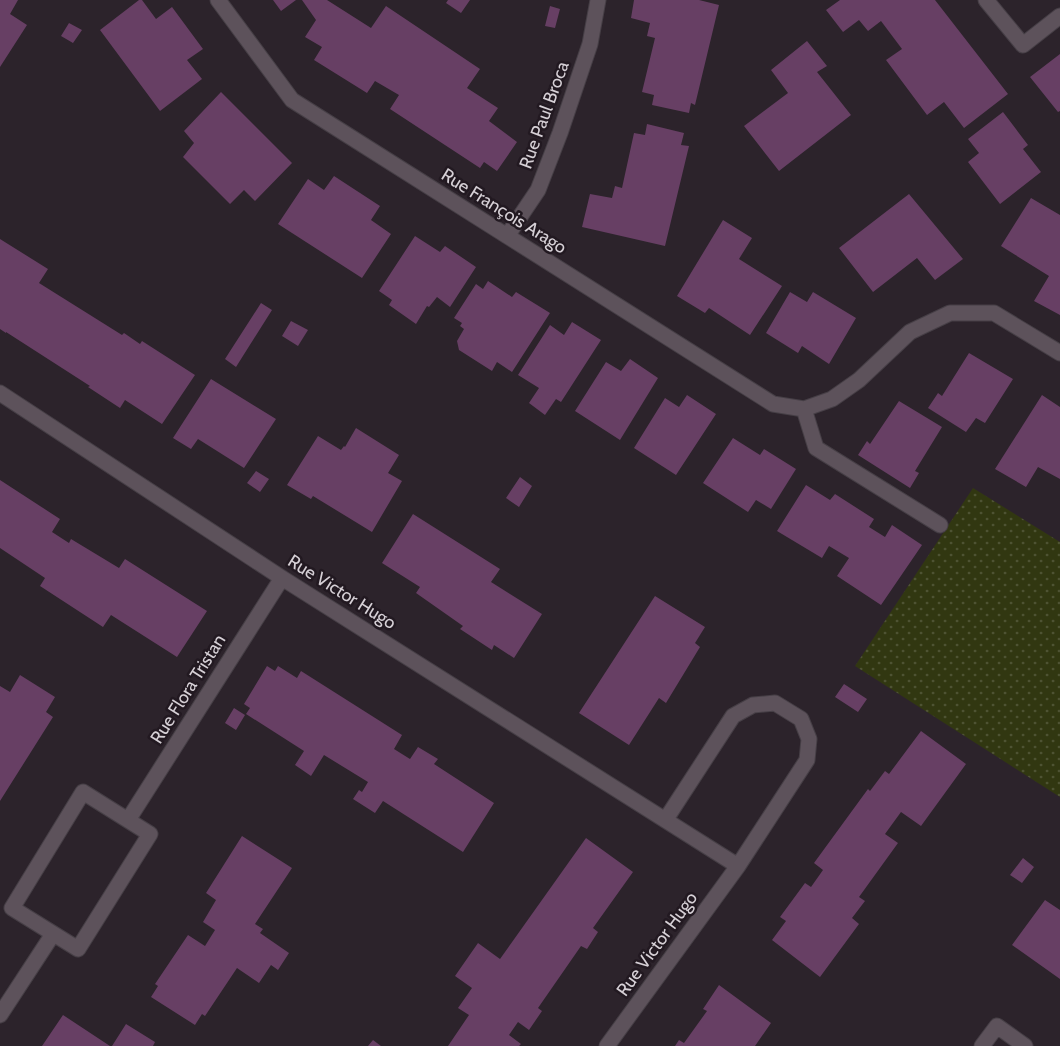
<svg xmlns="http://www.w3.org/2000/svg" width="1060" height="1046" font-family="Cabin,sans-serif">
	<defs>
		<pattern id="grass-dots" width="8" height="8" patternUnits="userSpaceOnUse" patternTransform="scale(1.5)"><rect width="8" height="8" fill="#313711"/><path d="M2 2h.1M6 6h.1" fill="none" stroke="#4e5333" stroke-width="1.8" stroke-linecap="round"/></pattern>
	</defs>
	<rect width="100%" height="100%" fill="#2c232b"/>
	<path fill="url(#grass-dots)" d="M 973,488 L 1060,542 L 1060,797 L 855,666 Z"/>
	<path fill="#673f64" d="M 0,0 L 18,0 L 10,14 L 27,25 L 0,67 Z
		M 139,0 L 142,0 L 156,19 L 172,7 L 203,49 L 187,60 L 202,79 L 160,111 L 100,30 Z
		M 273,0 L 296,0 L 281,11 Z
		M 302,0 L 327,0 L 371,28 L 386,6 L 480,69 L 467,88 L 498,108 L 489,121 L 517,142 L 497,171 L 484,162 L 480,168 L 390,109 L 399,95 L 375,81 L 367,93 L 314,60 L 322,47 L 305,37 L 316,20 Z
		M 448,0 L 470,0 L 461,13 L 446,3 Z
		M 634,0 L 699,0 L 719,5 L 695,105 L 691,103 L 689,113 L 652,105 L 654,95 L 642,92 L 655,38 L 647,36 L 650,23 L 631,18 Z
		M 840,0 L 935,0 L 1008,94 L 964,128 L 944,102 L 927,115 L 886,60 L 902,49 L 881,21 L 868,31 L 859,20 L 843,32 L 826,10 Z
		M 550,6 L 560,9 L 555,28 L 545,26 Z
		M 69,23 L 82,30 L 73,43 L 61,36 Z
		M 807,41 L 827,66 L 817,72 L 851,115 L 779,171 L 744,126 L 788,93 L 771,70 Z
		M 1060,54 L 1060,111 L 1058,112 L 1030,77 Z
		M 221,92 L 292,163 L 255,201 L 244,190 L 230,204 L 183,157 L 194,143 L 184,131 Z
		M 1003,112 L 1028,145 L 1023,149 L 1041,172 L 1000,204 L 968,162 L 979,153 L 968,139 Z
		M 647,124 L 684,133 L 681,145 L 689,146 L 665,246 L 582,227 L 590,194 L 612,198 L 615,186 L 622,188 L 634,133 L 645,135 Z
		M 334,176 L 380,206 L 371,220 L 391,234 L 362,278 L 278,224 L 308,179 L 324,190 Z
		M 909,194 L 963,259 L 935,280 L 917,258 L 873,292 L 839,248 Z
		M 1031,198 L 1060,215 L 1060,315 L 1034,301 L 1049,276 L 1001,246 Z
		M 723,220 L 752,238 L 739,259 L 782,286 L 750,335 L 709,308 L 705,313 L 677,296 Z
		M 415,236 L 440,252 L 445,246 L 476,267 L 450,307 L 437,297 L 429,307 L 427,306 L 416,324 L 389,305 L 392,300 L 379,291 Z
		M 0,239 L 48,269 L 39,283 L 122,335 L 124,333 L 140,344 L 142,341 L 195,375 L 162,424 L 125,400 L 120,408 L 88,387 L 90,386 L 6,332 L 6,333 L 0,329 Z
		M 488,281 L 512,297 L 516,292 L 550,313 L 512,372 L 497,362 L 492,371 L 459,350 L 457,341 L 464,329 L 460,326 L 462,323 L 454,318 L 476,284 L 483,289 Z
		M 790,292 L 807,302 L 813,292 L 856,318 L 829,364 L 802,346 L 798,353 L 766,333 Z
		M 261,303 L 272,310 L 236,367 L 225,359 Z
		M 291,321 L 308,330 L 298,346 L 282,336 Z
		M 572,322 L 601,340 L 561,402 L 556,399 L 545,415 L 529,403 L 539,388 L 518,375 L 550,325 L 564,335 Z
		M 969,353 L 1013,379 L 985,423 L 976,418 L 966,432 L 928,408 L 938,393 L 942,396 Z
		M 630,359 L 658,378 L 620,440 L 575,411 L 606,362 L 621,371 Z
		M 211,379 L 276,419 L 244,468 L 198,439 L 191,449 L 173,438 Z
		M 687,395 L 716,414 L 676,475 L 634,448 L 665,398 L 679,407 Z
		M 1042,395 L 1060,407 L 1060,479 L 1038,467 L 1026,487 L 995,469 Z
		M 899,401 L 942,427 L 915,471 L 919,473 L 910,488 L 858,455 L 867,441 L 870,444 Z
		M 356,428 L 399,455 L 388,473 L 402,481 L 372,532 L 313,496 L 311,499 L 287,485 L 318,436 L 341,450 L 344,446 L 345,447 Z
		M 733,438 L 760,455 L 764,449 L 796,469 L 771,509 L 756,500 L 748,512 L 703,483 Z
		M 256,471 L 269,479 L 260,492 L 247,483 Z
		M 520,477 L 532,486 L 519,507 L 506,498 Z
		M 0,480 L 60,519 L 52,532 L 69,543 L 71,539 L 119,568 L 125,559 L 207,611 L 177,657 L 111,615 L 103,627 L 40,586 L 45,578 L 0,548 Z
		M 806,485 L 830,500 L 835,494 L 874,519 L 869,527 L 885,537 L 892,525 L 922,545 L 881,605 L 837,576 L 849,558 L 829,546 L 822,558 L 777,531 Z
		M 413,514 L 500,569 L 491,582 L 542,614 L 514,658 L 494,645 L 492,650 L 460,629 L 463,626 L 416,593 L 420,587 L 382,563 Z
		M 655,596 L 705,627 L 695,643 L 700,647 L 666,703 L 659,698 L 629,745 L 579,713 Z
		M 267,666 L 275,671 L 278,666 L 297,678 L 301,671 L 402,735 L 394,749 L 410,759 L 418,747 L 438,759 L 434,764 L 494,803 L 463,852 L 383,801 L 375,813 L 353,799 L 359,790 L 362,792 L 368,782 L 324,755 L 311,776 L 295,765 L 304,751 L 246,714 L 250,708 L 244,704 Z
		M 20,675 L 55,697 L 46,712 L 53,717 L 0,801 L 0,686 L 10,692 Z
		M 844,684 L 867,699 L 858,712 L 835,697 Z
		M 234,708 L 245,715 L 236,730 L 225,723 Z
		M 921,731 L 966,764 L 921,826 L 901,812 L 885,834 L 898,843 L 859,897 L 865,901 L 852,918 L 859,924 L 820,977 L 772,940 L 786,921 L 780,917 L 805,883 L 811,887 L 823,870 L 814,863 L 868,789 L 870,791 L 885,771 L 889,774 Z
		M 242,836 L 292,868 L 255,924 L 263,929 L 260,933 L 289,953 L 278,970 L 271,965 L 259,983 L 237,968 L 205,1016 L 202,1014 L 195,1025 L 151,997 L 158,986 L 155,984 L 188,935 L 205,946 L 215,930 L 203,922 L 216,900 L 206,893 Z
		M 586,838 L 633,872 L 593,928 L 598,932 L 587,949 L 581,946 L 538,1008 L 542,1011 L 529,1030 L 518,1022 L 509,1035 L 521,1044 L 519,1046 L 448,1046 L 469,1015 L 458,1008 L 472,988 L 455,976 L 478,943 L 500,959 Z
		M 1023,858 L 1034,867 L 1022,883 L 1010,875 Z
		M 1045,900 L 1060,910 L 1060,979 L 1012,945 Z
		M 719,985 L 771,1023 L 755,1046 L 675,1046 L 679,1040 L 684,1043 L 707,1011 L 703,1009 Z
		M 63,1015 L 110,1046 L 42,1046 Z
		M 126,1024 L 155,1042 L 153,1046 L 112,1046 Z
		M 373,1040 L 381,1046 L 368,1046 Z"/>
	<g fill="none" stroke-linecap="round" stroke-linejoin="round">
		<g stroke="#463f46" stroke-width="17">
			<path id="minor" d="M 218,0 L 292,100 L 773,404 L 804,409 L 832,399 L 859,380 L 910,332 L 950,313 L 994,313 L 1060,353
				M 986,0 L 1023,45 L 1060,16
				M 507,236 L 538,190 L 560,133 L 590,44 L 598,0
				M 0,393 L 282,578 L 738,866 L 607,1046
				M 804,409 L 816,448 L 940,525
				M 83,792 L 150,834 L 78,949 L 12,908 Z
				M 666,819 L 733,716 L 753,705 L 775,703 L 801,719 L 809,739 L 807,760 L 738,866
				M 128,820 L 282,578
				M 0,1015 L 53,934
				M 982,1046 L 997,1026 L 1025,1046"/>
		</g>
		<use href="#minor" stroke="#5d525b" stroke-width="15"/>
	</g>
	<g text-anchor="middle" stroke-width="5" stroke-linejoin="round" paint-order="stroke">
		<g font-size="18" fill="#d6d0d6" stroke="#221921">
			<text transform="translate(544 115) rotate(-70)" y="6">Rue Paul Broca</text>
			<text transform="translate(504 211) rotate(32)" y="6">Rue François Arago</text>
			<text transform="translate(342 592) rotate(32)" y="6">Rue Victor Hugo</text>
			<text transform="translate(188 689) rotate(-58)" y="6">Rue Flora Tristan</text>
			<text transform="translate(657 944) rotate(-54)" y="6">Rue Victor Hugo</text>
		</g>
	</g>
</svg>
